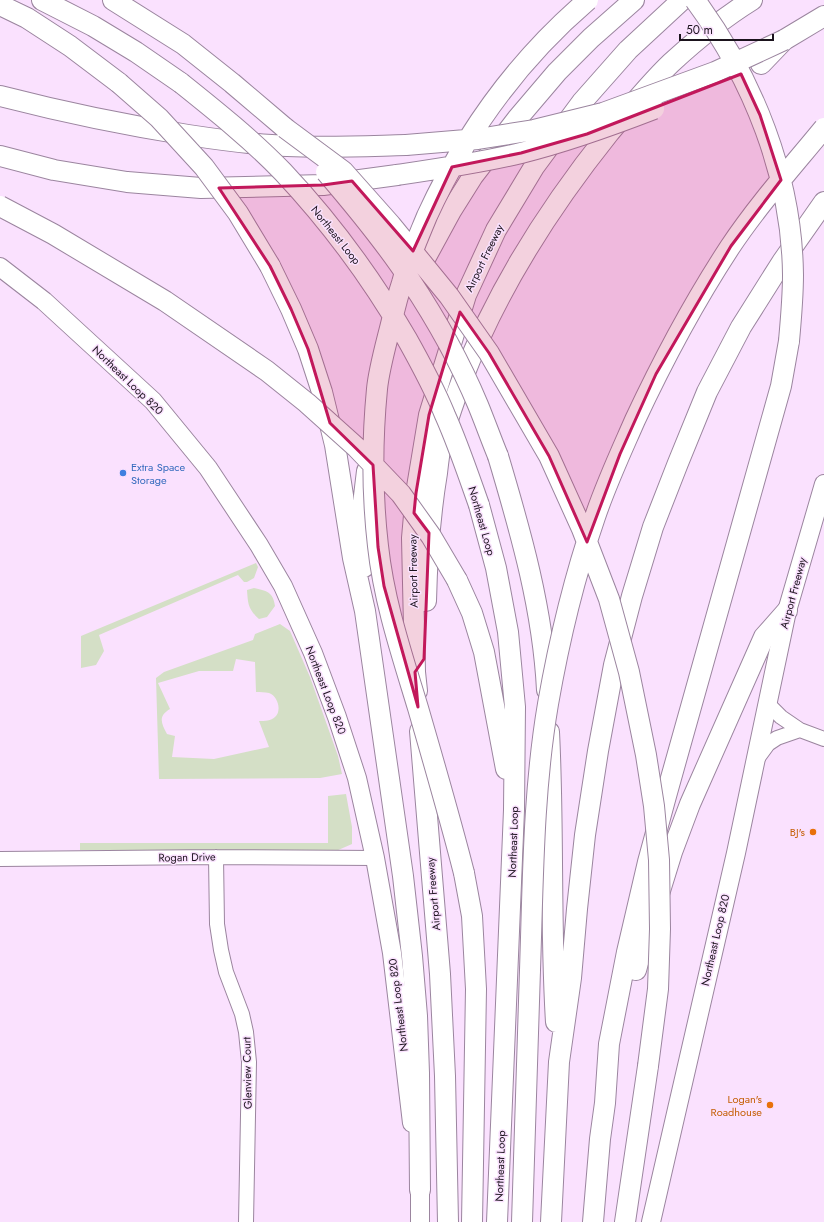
<svg xmlns="http://www.w3.org/2000/svg" width="824" height="1222" font-family="Jost,sans-serif">
	<rect width="100%" height="100%" fill="#fae1fe"/>
	<path fill="#d4dfc6" fill-rule="evenodd" d="M 256,563 L 258,567 L 254,578 L 247,582 L 244,582 L 238,575 L 99,635 L 104,651 L 96,665 L 81,668 L 81,636 Z
		M 254,588 C 266,591 273,591 275,606 L 267,617 L 259,619 C 248,609 248,604 247,590 Z
		M 280,624 L 290,631 L 310,677 L 338,756 L 342,774 L 320,778 L 159,779 L 156,678 L 164,672 L 253,640 L 255,634 ZM 236,659 L 255,662 L 256,692 C 260,692 265,692 269,693 C 278,696 282,711 275,717 C 271,721 265,721 259,721 L 269,747 L 214,759 L 172,757 L 175,736 L 167,734 C 161,723 158,716 170,709 L 158,683 L 199,671 L 233,671 Z
		M 346,794 L 352,827 L 352,844 L 336,851 L 80,850 L 80,843 L 328,843 L 328,796 Z"/>
	<g fill="none" stroke-linecap="round" stroke-linejoin="round">
		<g stroke="#9b859f" stroke-width="16">
			<path id="minor" d="M 768,704 L 781,717 L 800,730 L 824,739
				M 757,759 L 768,744 L 777,738 L 800,730
				M 216,857 L 217,924 L 221,950 L 226,972 L 242,1014 L 246,1032 L 249,1062 L 246,1222
				M 0,859 L 216,857 L 375,858"/>
		</g>
		<g stroke="#9b859f" stroke-width="20">
			<path id="major" d="M 0,267 L 44,301 L 153,401 L 208,468 L 259,545 L 283,586 L 313,653 L 337,717 L 357,778 L 375,858 L 392,953 L 412,1123
				M 419,1176 L 420,1190 L 420,1222
				M 651,1222 L 736,853 L 787,611 L 824,484"/>
		</g>
		<g stroke="#9b859f" stroke-width="22">
			<path id="highway" d="M 42,0 L 93,26 L 136,52 L 181,83
				M 113,0 L 183,44 L 232,83 L 285,128
				M 0,5 L 27,18 L 70,46 L 119,83
				M 761,64 L 784,40 L 824,16
				M 0,96 C 62,112 124,125 188,135 C 221,140 254,145 287,146 C 327,148 367,146 406,145
				M 0,156 L 54,170 L 127,182 L 201,188 L 323,185 L 397,175
				M 270,266 L 291,309 L 308,349 L 322,392 L 335,445 L 353,558 L 365,611 L 403,876 L 412,956 L 417,1016 L 419,1073 L 420,1190
				M 415,277 L 451,211 L 473,176 L 517,119 L 557,72 L 591,38 L 634,0
				M 498,456 C 521,533 543,610 547,690
				M 479,505 L 496,568 L 508,632 L 515,707 L 514,810 L 497,1222
				M 364,567 L 364,496 L 367,471
				M 457,580 L 472,613 L 484,652 L 506,769
				M 426,601 C 427,558 430,515 437,473 C 438,464 439,454 441,445 C 446,423 454,401 462,380 C 496,291 549,208 609,133 C 629,109 648,85 671,63 C 696,40 723,18 752,0
				M 417,691 L 415,672 L 412,538 L 416,493 L 429,415 L 466,295 L 496,230 L 534,167 L 582,102 L 628,50 L 682,0
				M 420,731 L 440,974 L 445,1076 L 448,1222
				M 549,732 C 554,829 550,926 556,1022
				M 464,873 L 472,916 L 476,989 L 472,1222
				M 636,970 L 641,952 L 672,852 L 690,804 L 764,637 L 787,611
				M 522,1222 L 530,970
				M 551,1222 L 559,1062 L 571,978 L 577,909 L 585,835 L 598,751 L 614,665 L 632,596 L 653,527 L 678,463 L 707,392 L 741,327 L 782,262 L 824,202
				M 593,1222 L 600,1139 L 605,1103 L 609,1044 L 627,952 L 648,862 L 666,796 L 781,386 L 789,341
				M 625,1222 L 648,1066"/>
		</g>
		<use href="#minor" stroke="#fff" stroke-width="14"/>
		<use href="#major" stroke="#fff" stroke-width="18"/>
		<use href="#highway" stroke="#fff" stroke-width="20"/>
		<g stroke="#9b859f" stroke-width="22" stroke-linecap="butt">
			<path id="highway-bridge" d="M 695,0 C 753,79 792,176 793,275 C 793,297 791,319 789,341
				M 119,83 L 159,118 L 204,167 L 238,213 L 270,266
				M 181,83 C 216,111 251,139 283,172 C 331,223 372,279 407,339 C 421,364 434,388 445,415 C 458,444 468,474 479,505
				M 285,128 L 343,171 L 391,225 L 449,296 L 489,353 L 549,456 L 582,529 L 609,599 L 629,672 L 646,755 L 654,806 L 659,860 L 660,929 L 658,989 L 648,1066
				M 406,145 L 478,139 L 534,130 L 603,113 L 715,72 L 784,40
				M 326,172 C 356,207 385,242 410,280 C 436,319 460,362 478,405 C 485,422 491,439 498,456
				M 397,175 C 438,169 480,163 521,153 C 566,142 610,126 654,109
				M 0,206 L 53,234 L 165,301 L 267,371 L 307,403 L 356,447 L 401,494 L 431,536 L 457,580
				M 464,873 C 450,818 434,763 418,708 C 402,655 384,602 378,546 C 372,494 372,441 377,389 C 379,368 387,341 392,320 C 395,307 398,295 402,283 C 408,260 418,238 427,216 C 465,133 519,59 588,0
				M 530,970 C 533,882 533,792 548,704 C 559,641 574,578 595,517 C 606,484 621,452 635,420 C 663,360 694,302 730,247 C 758,205 792,167 824,128"/>
		</g>
		<use href="#highway-bridge" stroke="#fff" stroke-width="20"/>
	</g>
	<path fill="#c2185b" fill-opacity="0.2" stroke="#c2185b" stroke-width="3" stroke-linejoin="round" d="M 741,74 L 760,115 L 781,180 L 731,246 L 656,374 L 620,454 L 587,542 L 549,456 L 489,353 L 460,312 L 429,415 L 416,493 L 414,513 L 429,533 L 424,659 L 415,672 L 418,707 L 384,586 L 378,547 L 373,465 L 330,423 L 308,349 L 291,309 L 270,266 L 219,188 L 323,185 L 352,181 L 413,251 L 452,167 L 521,153 L 587,134 Z"/>
	<circle fill="#3f7fe0" stroke="#fae1fe" stroke-width="1.5" cx="123" cy="473" r="4"/>
	<g fill="#e8710a" stroke="#fae1fe" stroke-width="1.5">
		<circle cx="813" cy="832" r="4"/>
		<circle cx="770" cy="1105" r="4"/>
	</g>
	<g text-anchor="middle" stroke-width="3" stroke-linejoin="round" paint-order="stroke">
		<g font-size="11" fill="#1b131d" stroke="#fae1fe">
			<text transform="translate(336 235) rotate(51)" y="4">Northeast Loop</text>
			<text transform="translate(484 258) rotate(-64)" y="4">Airport Freeway</text>
			<text transform="translate(128 380) rotate(44)" y="4">Northeast Loop 820</text>
			<text transform="translate(482 521) rotate(74)" y="4">Northeast Loop</text>
			<text transform="translate(413 571) rotate(-91)" y="4">Airport Freeway</text>
			<text transform="translate(793 593) rotate(-75)" y="4">Airport Freeway</text>
			<text transform="translate(326 690) rotate(69)" y="4">Northeast Loop 820</text>
			<text transform="translate(513 842) rotate(-88)" y="4">Northeast Loop</text>
			<text transform="translate(187 857) rotate(-1)" y="4">Rogan Drive</text>
			<text transform="translate(433 894) rotate(-95)" y="4">Airport Freeway</text>
			<text transform="translate(715 940) rotate(-77)" y="4">Northeast Loop 820</text>
			<text transform="translate(398 1005) rotate(-97)" y="4">Northeast Loop 820</text>
			<text transform="translate(247 1073) rotate(-91)" y="4">Glenview Court</text>
			<text transform="translate(500 1166) rotate(-88)" y="4">Northeast Loop</text>
		</g>
		<g font-size="11" fill="#366cbe" stroke="#fae1fe" text-anchor="start">
			<text x="131" y="471">Extra Space<tspan x="131" dy="13">Storage</tspan></text>
		</g>
		<g font-size="11" fill="#c56008" stroke="#fae1fe" text-anchor="end">
			<text x="805" y="836">BJ's</text>
			<text x="762" y="1103">Logan's<tspan x="762" dy="13">Roadhouse</tspan></text>
		</g>
	</g>
	<path d="M680 34v6h93v-6" fill="none" stroke="#1b131d" stroke-width="2"/>
	<text x="686" y="34" font-size="12" fill="#1b131d" stroke="#fae1fe" stroke-width="3" paint-order="stroke">50 m</text>
</svg>
